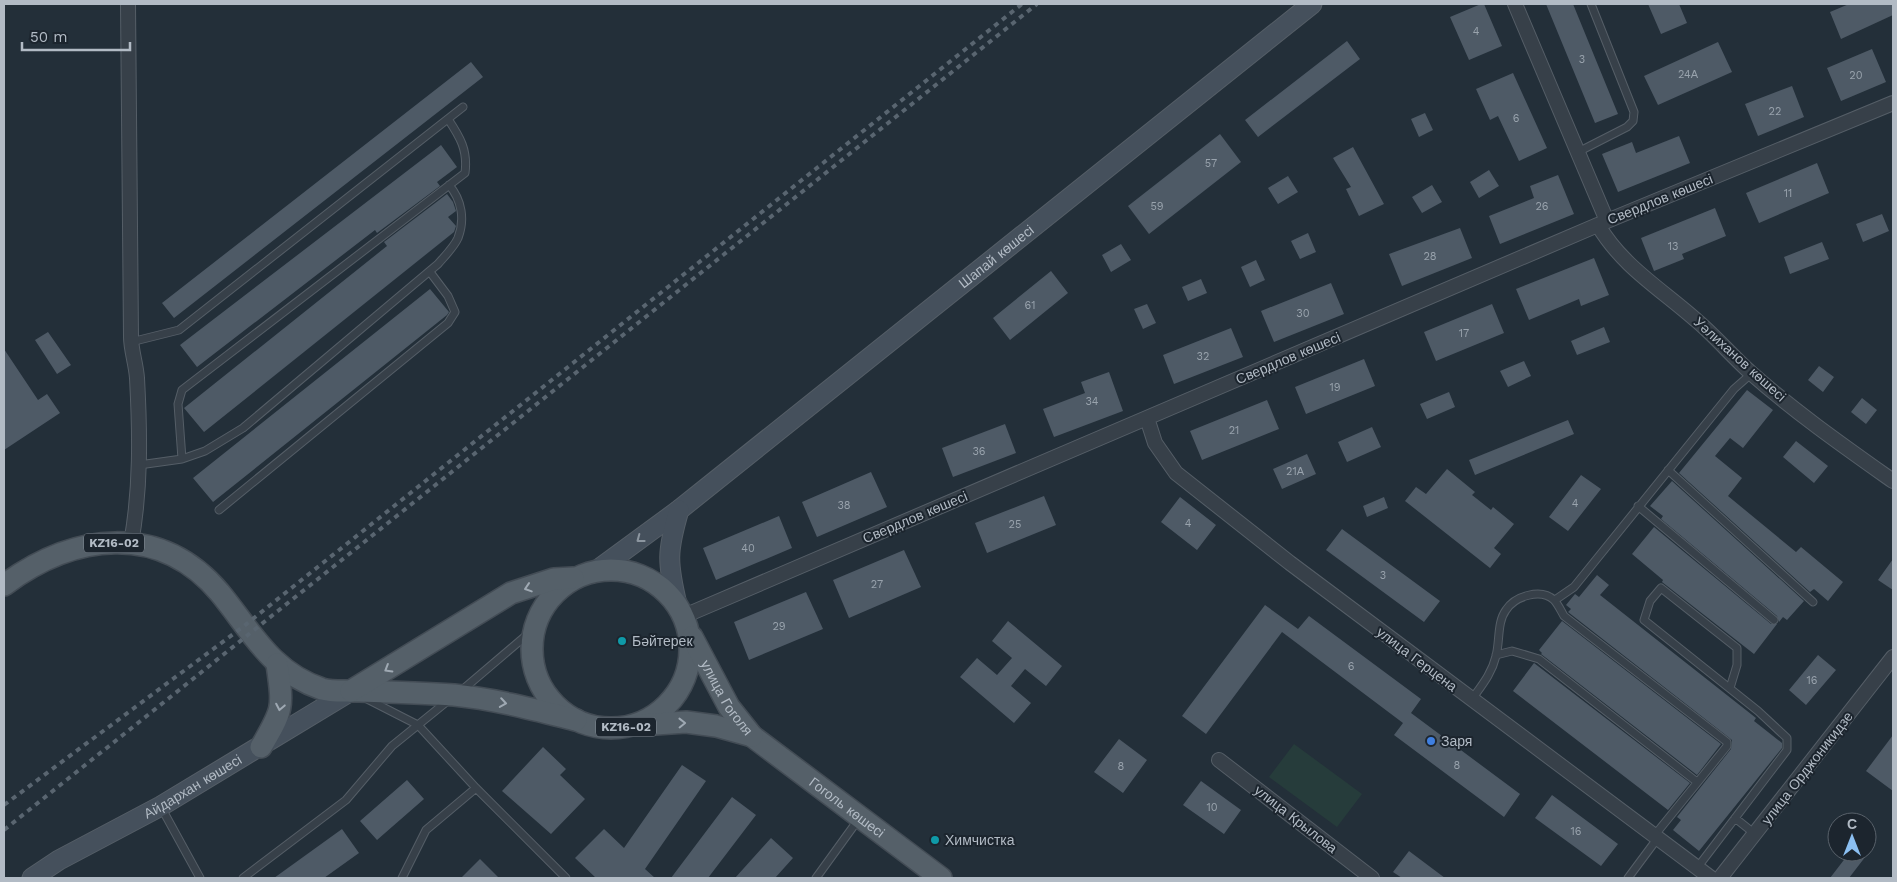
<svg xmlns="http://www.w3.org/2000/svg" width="1897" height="882" font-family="'Work Sans',sans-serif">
	<rect width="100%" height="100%" fill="#232f39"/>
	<path fill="#263c3b" d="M 1294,744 L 1362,794 L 1337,827 L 1269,777 Z"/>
	<path fill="#4e5a66" d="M 1481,4 L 1484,4 L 1502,46 L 1469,60 L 1450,17 Z
		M 1546,4 L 1573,4 L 1618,114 L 1595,123 Z
		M 1648,4 L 1679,4 L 1687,23 L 1661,34 Z
		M 1849,4 L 1893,4 L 1893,15 L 1841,39 L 1830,12 Z
		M 1347,41 L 1360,59 L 1258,137 L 1245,120 Z
		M 1718,42 L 1732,72 L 1658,105 L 1644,76 Z
		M 1872,49 L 1886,82 L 1841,101 L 1827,68 Z
		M 471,62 L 483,77 L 174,318 L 162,303 Z
		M 1513,73 L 1547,148 L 1519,161 L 1498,116 L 1490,120 L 1476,89 Z
		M 1792,86 L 1804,117 L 1758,136 L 1745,104 Z
		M 1425,113 L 1433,130 L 1419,137 L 1411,119 Z
		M 1220,134 L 1241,162 L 1149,234 L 1128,206 Z
		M 1679,136 L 1690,163 L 1618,192 L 1602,154 L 1632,142 L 1636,153 Z
		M 441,145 L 457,167 L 437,182 L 440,186 L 377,233 L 375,230 L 197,367 L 180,345 Z
		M 1353,147 L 1384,204 L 1359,216 L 1346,189 L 1351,187 L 1333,158 Z
		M 1817,163 L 1829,193 L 1759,223 L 1746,193 Z
		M 1489,170 L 1499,186 L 1479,198 L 1470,182 Z
		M 1558,175 L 1574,214 L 1500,244 L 1489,216 L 1534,198 L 1530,186 Z
		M 1288,176 L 1298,192 L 1278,204 L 1268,188 Z
		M 1432,185 L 1442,202 L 1422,213 L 1412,197 Z
		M 447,194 L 453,202 L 456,211 L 448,217 L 456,226 L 454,232 L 204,432 L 184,408 L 387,246 L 384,242 Z
		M 1715,208 L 1726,236 L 1682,254 L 1684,259 L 1654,271 L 1641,238 Z
		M 1882,214 L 1889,231 L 1863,242 L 1856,224 Z
		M 1460,228 L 1472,258 L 1402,286 L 1389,254 Z
		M 1308,233 L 1316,252 L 1300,259 L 1291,241 Z
		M 1822,242 L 1829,259 L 1790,274 L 1784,257 Z
		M 1121,244 L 1131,260 L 1111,272 L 1102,255 Z
		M 1594,258 L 1609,295 L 1581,306 L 1579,299 L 1529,320 L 1516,289 Z
		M 1256,260 L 1265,280 L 1250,287 L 1241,267 Z
		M 1051,271 L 1068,293 L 1010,340 L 993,318 Z
		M 1201,279 L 1207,293 L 1188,301 L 1182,287 Z
		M 1331,283 L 1344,314 L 1274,342 L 1261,311 Z
		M 430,289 L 449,312 L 447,315 L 213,502 L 193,478 Z
		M 1147,304 L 1156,323 L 1143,329 L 1134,309 Z
		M 1492,304 L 1504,333 L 1436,361 L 1424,332 Z
		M 1604,327 L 1610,342 L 1577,355 L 1571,341 Z
		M 1231,328 L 1243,357 L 1174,384 L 1163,355 Z
		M 48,332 L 71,365 L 57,374 L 35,340 Z
		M 4,349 L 38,400 L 47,394 L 60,413 L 4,450 Z
		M 1364,359 L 1375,386 L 1306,414 L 1295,387 Z
		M 1524,361 L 1531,376 L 1508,387 L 1500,371 Z
		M 1819,366 L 1834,377 L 1823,392 L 1808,380 Z
		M 1109,372 L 1123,411 L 1054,437 L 1043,409 L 1085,393 L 1081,382 Z
		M 1747,390 L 1773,410 L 1743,448 L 1730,438 L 1715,456 L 1742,478 L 1728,496 L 1796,552 L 1801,547 L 1843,582 L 1828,601 L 1814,589 L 1810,592 L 1679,473 Z
		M 1449,392 L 1455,407 L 1427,419 L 1420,404 Z
		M 1862,398 L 1877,410 L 1866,424 L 1851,412 Z
		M 1267,400 L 1279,429 L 1202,460 L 1190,431 Z
		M 1568,420 L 1574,434 L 1475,475 L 1469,460 Z
		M 1005,424 L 1016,453 L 953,477 L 942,448 Z
		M 1372,427 L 1381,447 L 1347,462 L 1338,442 Z
		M 1796,441 L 1828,466 L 1814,483 L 1783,457 Z
		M 1307,454 L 1316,474 L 1282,489 L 1273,469 Z
		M 1447,469 L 1475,492 L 1472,495 L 1491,510 L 1493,507 L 1514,524 L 1494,548 L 1501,554 L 1490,568 L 1405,501 L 1416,487 L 1426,494 Z
		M 871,472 L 887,507 L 817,537 L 802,502 Z
		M 1581,475 L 1601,489 L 1568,531 L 1549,517 Z
		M 1672,481 L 1804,601 L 1787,620 L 1783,617 L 1779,622 L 1777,616 L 1661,519 L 1663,516 L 1650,506 Z
		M 1044,496 L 1056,525 L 987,553 L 975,523 Z
		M 1180,497 L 1216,525 L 1197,550 L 1161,522 Z
		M 1384,497 L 1388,508 L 1367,517 L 1363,506 Z
		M 779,516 L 792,548 L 716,580 L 703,548 Z
		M 1654,527 L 1771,624 L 1777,624 L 1754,654 L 1662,582 L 1663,580 L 1632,554 Z
		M 1342,529 L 1440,601 L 1424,622 L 1326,550 Z
		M 904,550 L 921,587 L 849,618 L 833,580 Z
		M 1893,559 L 1893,590 L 1878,580 Z
		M 1597,575 L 1609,585 L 1600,595 L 1756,718 L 1754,721 L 1782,743 L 1782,748 L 1699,851 L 1673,830 L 1681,820 L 1677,817 L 1731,749 L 1732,740 L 1568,612 L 1571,609 L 1566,605 L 1575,594 L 1579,597 Z
		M 806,592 L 823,629 L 749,660 L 734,622 Z
		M 1265,605 L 1298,629 L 1309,616 L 1421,699 L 1411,713 L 1520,794 L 1504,817 L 1394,735 L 1403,723 L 1282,632 L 1206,734 L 1182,716 Z
		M 1008,621 L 1062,666 L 1046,686 L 1025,669 L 1011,686 L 1031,703 L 1014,723 L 960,677 L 977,658 L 997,675 L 1012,658 L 992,641 Z
		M 1562,621 L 1721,744 L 1697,775 L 1541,654 L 1542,653 L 1539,650 Z
		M 1818,655 L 1836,670 L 1806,705 L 1789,690 Z
		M 1534,663 L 1690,783 L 1668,810 L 1513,691 Z
		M 1893,735 L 1893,791 L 1866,771 Z
		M 1119,739 L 1147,760 L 1123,793 L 1094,772 Z
		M 543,747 L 566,769 L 560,775 L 585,799 L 551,834 L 502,791 Z
		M 682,765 L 706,781 L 645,869 L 655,878 L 596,878 L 575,858 L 604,829 L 624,848 Z
		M 407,780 L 424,799 L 377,840 L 360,821 Z
		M 1201,781 L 1241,810 L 1224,834 L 1183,805 Z
		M 1552,795 L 1618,844 L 1601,866 L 1535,818 Z
		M 732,797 L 756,815 L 708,878 L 671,878 Z
		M 342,829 L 359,853 L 324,878 L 274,878 Z
		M 771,838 L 793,858 L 775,878 L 735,878 Z
		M 1409,851 L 1445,878 L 1402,878 L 1393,872 Z
		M 1850,852 L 1869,852 L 1849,878 L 1830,878 Z
		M 480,859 L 499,878 L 461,878 Z"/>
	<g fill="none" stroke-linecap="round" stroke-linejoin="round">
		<g stroke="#555e67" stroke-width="9">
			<path id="lane" d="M 1578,152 L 1627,127 L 1633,121 L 1634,112 L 1591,4
				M 131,342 L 179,330 L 463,107
				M 182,459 L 178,404 L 182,390 L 465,173 C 468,150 460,137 448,119
				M 139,465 L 182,459 L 205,451 L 243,428 L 438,264 C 444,257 454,247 458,238 C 465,220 462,200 449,185
				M 1668,470 L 1813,602
				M 1638,506 L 1774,620
				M 219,510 L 448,323 L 455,312 L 448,296 L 430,272
				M 1555,600 L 1574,587 L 1734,389 L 1751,374
				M 1496,655 L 1512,651 L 1539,659 L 1697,782
				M 461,691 L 535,628
				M 367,699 L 418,725 L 476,788 L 566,878
				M 1472,699 C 1482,685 1492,673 1496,656 C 1500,641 1497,622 1506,610 C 1515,596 1541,588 1554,600 C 1558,604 1561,611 1564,616 L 1727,742 L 1727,746 L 1654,836
				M 161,807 L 200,878
				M 1735,818 L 1755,834
				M 1697,868 L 1787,750 L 1787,738 L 1758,711 L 1644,620 L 1650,601 L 1661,588 L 1737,648 L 1737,665 L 1730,688
				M 243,878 L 346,800 L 392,746 L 450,699
				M 402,878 L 426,830 L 476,788
				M 816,878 L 858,820
				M 1628,878 L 1657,839"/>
		</g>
		<g stroke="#555e67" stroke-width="16">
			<path id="street" d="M 128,4 C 130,115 129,226 131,337 C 131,350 136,364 137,378 C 140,433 141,489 131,543
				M 1515,4 L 1607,221
				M 1598,225 C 1622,266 1661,289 1696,320 C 1715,336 1732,356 1751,373 C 1795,412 1845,447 1893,481
				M 1147,418 L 1155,443 L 1176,473 L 1290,563 L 1711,878
				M 684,616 L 1607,221 L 1893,103
				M 1219,760 L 1372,878
				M 1720,878 L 1893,657"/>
		</g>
		<g stroke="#555e67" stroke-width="21">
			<g id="secondary">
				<path id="s1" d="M 596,571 L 679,510 L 1312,4"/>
				<path d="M 677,604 C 667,562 667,551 679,510"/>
				<path id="s2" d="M 32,878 L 59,860 L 161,806 L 351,691"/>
			</g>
		</g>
		<g stroke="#434c55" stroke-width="24">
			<g id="primary">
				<circle cx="611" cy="649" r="79"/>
				<path d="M 4,585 C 73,534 159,521 220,593 C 252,632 271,672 322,689 C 332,692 345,691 356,691 C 388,692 421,693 454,695 C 495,699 536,710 576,720"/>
				<path id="s3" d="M 692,637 L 729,707 L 752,736 L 941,878"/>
				<path d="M 351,691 L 511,593 L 554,579 L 573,578"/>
				<path d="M 641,725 L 686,722 L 716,726 L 752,736"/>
				<path d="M 261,747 C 284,708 283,708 277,664"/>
			</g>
		</g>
		<use href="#lane" stroke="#374049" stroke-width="7"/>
		<use href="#street" stroke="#374049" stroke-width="14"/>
		<use href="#secondary" stroke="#45505c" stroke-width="19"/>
		<use href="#primary" stroke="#556069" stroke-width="21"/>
		<path stroke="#596570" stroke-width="4" stroke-dasharray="5 5" stroke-linecap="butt" d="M 4,805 L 244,626 L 1022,4
			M 4,830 L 1037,4"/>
	</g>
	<defs><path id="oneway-chevron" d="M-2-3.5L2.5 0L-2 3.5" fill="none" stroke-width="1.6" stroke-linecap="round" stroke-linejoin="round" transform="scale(1.25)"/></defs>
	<use stroke="#8c96a0" href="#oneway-chevron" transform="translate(640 539) rotate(143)"/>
	<g stroke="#9fa9b3">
		<use href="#oneway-chevron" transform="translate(528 588) rotate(162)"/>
		<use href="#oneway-chevron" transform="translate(388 669) rotate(149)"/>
		<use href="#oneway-chevron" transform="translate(503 703) rotate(9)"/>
		<use href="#oneway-chevron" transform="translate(280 707) rotate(101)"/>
		<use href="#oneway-chevron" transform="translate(682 723) rotate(-1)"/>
	</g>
	<g fill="#0f9aa8" stroke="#1c252e" stroke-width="2">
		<circle cx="622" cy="641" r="5"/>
		<circle cx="935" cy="840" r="5"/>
	</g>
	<circle fill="#3f7fe0" stroke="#1c252e" stroke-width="2" cx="1431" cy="741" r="5"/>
	<g text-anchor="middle" stroke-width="4" stroke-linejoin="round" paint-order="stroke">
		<g font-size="11" fill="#99a3ad">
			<text x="1476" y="35">4</text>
			<text x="1582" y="63">3</text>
			<text x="1688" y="78">24А</text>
			<text x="1856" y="79">20</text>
			<text x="1775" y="115">22</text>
			<text x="1516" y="122">6</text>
			<text x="1211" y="167">57</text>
			<text x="1788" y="197">11</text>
			<text x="1157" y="210">59</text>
			<text x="1542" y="210">26</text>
			<text x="1673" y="250">13</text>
			<text x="1430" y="260">28</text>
			<text x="1030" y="309">61</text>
			<text x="1303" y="317">30</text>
			<text x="1464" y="337">17</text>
			<text x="1203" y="360">32</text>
			<text x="1335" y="391">19</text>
			<text x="1092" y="405">34</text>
			<text x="1234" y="434">21</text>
			<text x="979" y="455">36</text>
			<text x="1295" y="475">21А</text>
			<text x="1575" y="507">4</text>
			<text x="844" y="509">38</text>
			<text x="1188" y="527">4</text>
			<text x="1015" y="528">25</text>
			<text x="748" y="552">40</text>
			<text x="1383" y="579">3</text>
			<text x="877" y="588">27</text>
			<text x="779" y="630">29</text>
			<text x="1351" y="670">6</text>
			<text x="1812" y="684">16</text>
			<text x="1457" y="769">8</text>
			<text x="1121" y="770">8</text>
			<text x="1212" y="811">10</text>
			<text x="1576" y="835">16</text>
		</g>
		<g fill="#1c252e" stroke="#858e98" stroke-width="1">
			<rect x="84" y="533.5" width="60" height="19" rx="4"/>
			<rect x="596" y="717.5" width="60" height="19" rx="4"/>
		</g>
		<g font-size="12" font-weight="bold" fill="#b2bbc5">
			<text x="114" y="547">KZ16-02</text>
			<text x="626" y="731">KZ16-02</text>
		</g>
		<g font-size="14" fill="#b2bbc5" stroke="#1c252e">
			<text transform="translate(1660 199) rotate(-22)" y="5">Свердлов көшесі</text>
			<text dy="5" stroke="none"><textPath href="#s1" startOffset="509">Шапай көшесі</textPath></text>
			<text transform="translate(1288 358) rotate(-23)" y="5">Свердлов көшесі</text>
			<text transform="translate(1740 359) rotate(42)" y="5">Уәлиханов көшесі</text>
			<text transform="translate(915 517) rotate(-23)" y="5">Свердлов көшесі</text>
			<text transform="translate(1417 659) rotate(37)" y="5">улица Герцена</text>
			<text dy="5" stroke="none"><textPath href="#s3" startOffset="70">улица Гоголя</textPath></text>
			<text transform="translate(1807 768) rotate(-52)" y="5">улица Орджоникидзе</text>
			<text dy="5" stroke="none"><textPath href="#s2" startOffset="185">Айдархан көшесі</textPath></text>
			<text dy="5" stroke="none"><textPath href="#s3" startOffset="235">Гоголь көшесі</textPath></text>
			<text transform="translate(1296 819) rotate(38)" y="5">улица Крылова</text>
		</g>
		<g font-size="14" fill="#b2bbc5" stroke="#1c252e" text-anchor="start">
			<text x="632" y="646">Бәйтерек</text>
			<text x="1441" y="746">Заря</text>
			<text x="945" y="845">Химчистка</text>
		</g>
	</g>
	<rect width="1897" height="882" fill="none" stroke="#b2bbc5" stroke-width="10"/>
	<g transform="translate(1852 837)"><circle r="24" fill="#1c252e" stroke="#58616a"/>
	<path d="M0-4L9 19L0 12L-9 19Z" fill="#8bbff1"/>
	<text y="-8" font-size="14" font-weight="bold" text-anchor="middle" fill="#b2bbc5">С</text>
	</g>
	<path d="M22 42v8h108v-8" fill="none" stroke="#b2bbc5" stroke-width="2.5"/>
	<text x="30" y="42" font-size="15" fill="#b2bbc5" stroke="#1c252e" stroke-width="4" paint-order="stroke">50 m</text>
</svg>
